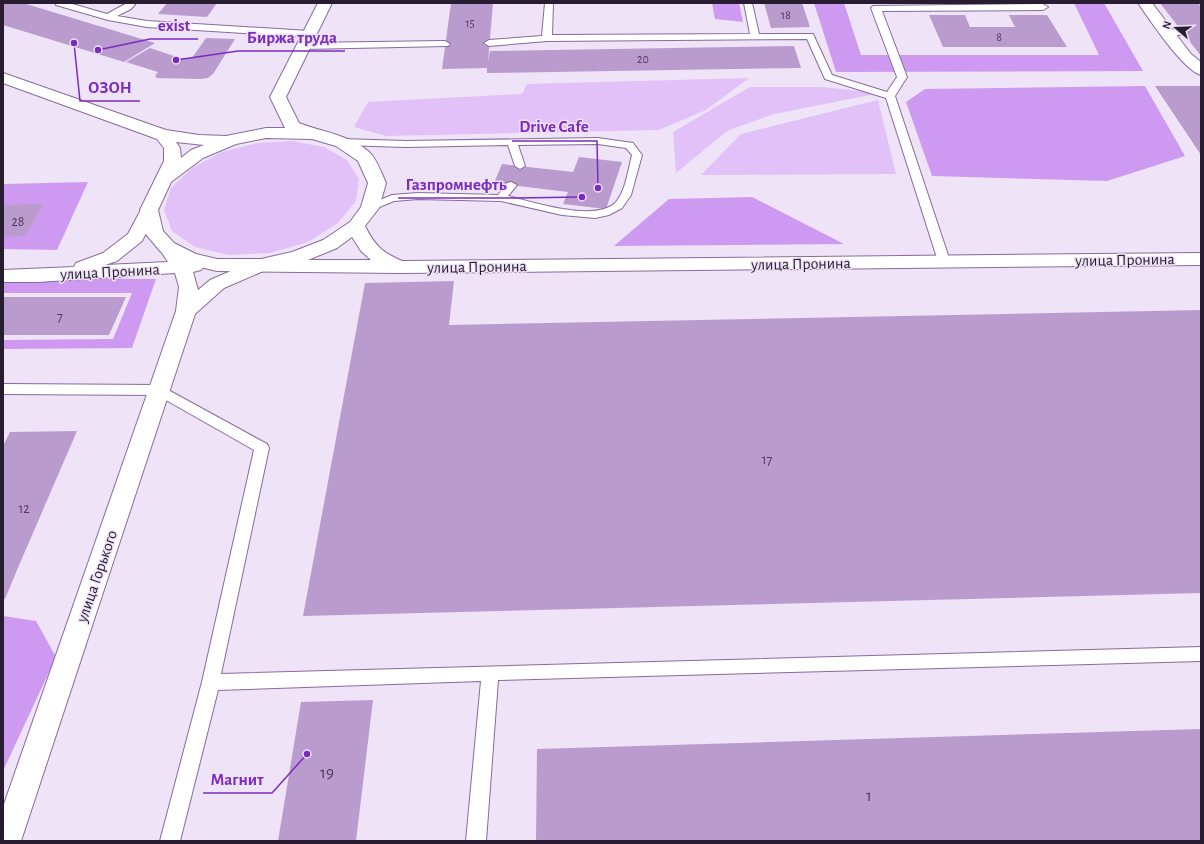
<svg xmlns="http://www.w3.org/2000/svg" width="1204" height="844" font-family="'Alegreya Sans',sans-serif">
	<rect width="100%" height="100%" fill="#efe3f8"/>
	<path fill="#e2c1f9" d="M 749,78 L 706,110 L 659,130 L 386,136 L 354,127 L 368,102 L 522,94 L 527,84 Z
		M 750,87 L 821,87 L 880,93 L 774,114 L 727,131 L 676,173 L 673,132 Z
		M 878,100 L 896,174 L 701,175 L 741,134 Z
		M 292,141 L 324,147 L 347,160 L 359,179 L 356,201 L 338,223 L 308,242 L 270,253 L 229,255 L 195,247 L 172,231 L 164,210 L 171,188 L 192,168 L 222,152 L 257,143 Z"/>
	<path fill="#ce9af1" d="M 712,3 L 739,3 L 743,22 L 715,19 Z
		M 814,3 L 844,3 L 861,55 L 1099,55 L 1074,3 L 1104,3 L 1143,71 L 836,72 Z
		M 1145,86 L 1185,156 L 1107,181 L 932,176 L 906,102 L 925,89 Z
		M 88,182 L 57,250 L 3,249 L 3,184 Z
		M 752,197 L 844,244 L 614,246 L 669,199 Z
		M 3,278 L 156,279 L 132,348 L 3,349 L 3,340 L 113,339 L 132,293 L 3,293 Z
		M 3,616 L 36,621 L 56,657 L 3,771 Z"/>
	<path fill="#ba9bce" d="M 3,3 L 23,3 L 155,43 L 124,62 L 3,25 Z
		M 167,3 L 217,3 L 207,17 L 158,14 Z
		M 451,3 L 493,3 L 488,62 L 490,51 L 794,46 L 801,68 L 487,73 L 487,68 L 442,69 Z
		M 764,3 L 802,3 L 810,27 L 771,28 Z
		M 1160,3 L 1198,3 L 1201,7 L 1201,56 Z
		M 929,15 L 965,15 L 970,27 L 1015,27 L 1009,15 L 1047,15 L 1067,47 L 943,47 Z
		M 206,38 L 235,39 L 213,74 L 208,78 L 200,79 L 157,78 L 155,76 L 158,72 L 126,62 L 150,48 L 180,58 L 192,58 Z
		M 1155,86 L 1201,86 L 1201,155 Z
		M 579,157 L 622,162 L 606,209 L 563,204 L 568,192 L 494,183 L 502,164 L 573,172 Z
		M 43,204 L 25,236 L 3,237 L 3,205 Z
		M 454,281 L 449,325 L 1201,310 L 1201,593 L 303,616 L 365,283 Z
		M 3,297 L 126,297 L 109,335 L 3,335 Z
		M 77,431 L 17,570 L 5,599 L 3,599 L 3,446 L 10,432 Z
		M 373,700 L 356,841 L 278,841 L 301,702 Z
		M 1201,729 L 1201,841 L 536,841 L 537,749 Z"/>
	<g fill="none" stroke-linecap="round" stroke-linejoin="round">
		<g stroke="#886b9c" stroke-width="2">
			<path id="lane" d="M 55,3 L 69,3 L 107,14 L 127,3 L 136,3 L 131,9 L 117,16 L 147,21 L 309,31 L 314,34 L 309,37 L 147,27 L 108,20 L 56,5 Z
				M 545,3 L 553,3 L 552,35 L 750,34 L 744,3 L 752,3 L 759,34 L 813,34 L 832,75 L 887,92 L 897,77 L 871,8 L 873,6 L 1043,4 L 1048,7 L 1043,10 L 882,11 L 907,77 L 895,96 L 950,261 L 948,264 L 940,264 L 938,261 L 886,98 L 825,79 L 807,39 L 547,41 L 489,46 L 484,43 L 489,40 L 542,36 Z
				M 1183,29 L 1188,32 L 1186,34 L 1169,36 L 1164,33 L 1169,30 Z
				M 445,41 L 450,44 L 448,46 L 303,49 L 298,46 L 303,43 Z
				M 598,138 L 633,143 L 642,155 L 631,195 L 622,208 L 609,215 L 595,218 L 562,215 L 501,201 L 418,199 L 394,201 L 370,211 L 366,210 L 364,208 L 366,206 L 392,195 L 418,193 L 498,195 L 507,183 L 511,182 L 517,185 L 508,196 C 532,202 597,223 616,202 C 626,190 628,170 632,155 L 626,148 L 598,144 L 518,145 L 525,166 L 520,169 L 515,166 L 508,145 L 406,147 L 342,145 L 337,142 L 342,139 L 406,141 Z
				M 3,384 L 159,385 L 267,444 L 269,448 L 221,674 L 1201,647 L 1201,661 L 498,680 L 486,841 L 466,841 L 481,681 L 218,690 L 180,841 L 160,841 L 202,682 L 254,450 L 157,395 L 3,394 Z"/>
		</g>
		<g stroke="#886b9c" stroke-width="2">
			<path id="street" d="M 1138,3 L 1152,3 L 1191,54 L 1201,62 L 1201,75 C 1183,70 1150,20 1138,3 Z
				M 149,205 L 155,206 L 158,210 L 142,241 L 117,261 L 105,265 L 168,262 L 158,247 L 160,243 C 176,239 179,250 187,260 L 201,262 L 204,266 L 201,270 L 193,272 L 198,290 L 210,280 L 254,261 L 261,259 L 268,261 L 271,265 L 268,269 L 224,288 L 195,314 L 21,841 L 3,841 L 3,807 L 176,311 L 179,287 L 175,273 L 38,282 L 3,282 L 3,270 L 74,267 L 76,263 L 103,253 L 128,234 L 143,206 Z"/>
		</g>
		<g stroke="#886b9c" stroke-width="2">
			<path id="secondary" d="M 318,3 L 332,3 L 286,97 L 299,123 C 322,132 355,136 372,155 C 378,163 382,174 386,183 L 379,208 L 365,226 C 375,246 382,252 402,261 L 1201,253 L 1201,265 L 400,273 L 217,271 L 183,263 L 160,251 L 145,233 L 140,210 L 164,161 L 164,148 L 157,139 L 3,83 L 3,73 L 166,130 L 199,135 L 226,136 L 266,128 L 285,128 L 270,97 ZM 266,138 L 312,139 L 336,146 L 358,161 L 368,183 L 361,207 L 350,222 L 323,240 L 292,252 L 261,259 L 217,259 L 196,254 L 174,243 L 163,231 L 158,210 L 171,182 L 203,158 L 236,144 ZM 176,142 L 204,145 L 191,150 L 181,158 L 180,148 ZM 352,237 L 361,251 L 371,260 L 308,260 L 337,248 Z"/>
		</g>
		<use href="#lane" fill="#fff" fill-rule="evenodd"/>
		<use href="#street" fill="#fff" fill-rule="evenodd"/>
		<use href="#secondary" fill="#fff" fill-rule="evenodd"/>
	</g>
	<g text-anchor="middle" stroke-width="3" stroke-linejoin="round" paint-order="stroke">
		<g font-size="12" fill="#4c3c58">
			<text x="786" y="19">18</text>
			<text x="470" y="27">15</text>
			<text x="999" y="41">8</text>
			<text x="643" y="63">20</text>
		</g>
		<g font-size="14" fill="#4c3c58">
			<text x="18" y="226">28</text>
			<text x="60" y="321">7</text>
			<text x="767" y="464">17</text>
			<text x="24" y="513">12</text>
		</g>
		<g font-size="16" fill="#281c30" stroke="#efe3f8">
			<text transform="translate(1125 259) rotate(-1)" y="6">улица Пронина</text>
			<text transform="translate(801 263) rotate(-1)" y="6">улица Пронина</text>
			<text transform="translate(477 266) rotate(-1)" y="6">улица Пронина</text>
			<text transform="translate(110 271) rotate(-3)" y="6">улица Пронина</text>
			<text transform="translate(96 576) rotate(-71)" y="6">улица Горького</text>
		</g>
		<g font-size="17" fill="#4c3c58">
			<text x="327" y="778">19</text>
			<text x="869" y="801">1</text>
		</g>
	</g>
	<path fill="none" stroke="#7b2cbf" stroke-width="1.5" d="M98 50L150 39H198M176 60L238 51H345M74 43L80 101H140M598 188L597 141H512M582 197L515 198H398M307 754L272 793H203"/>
	<g fill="#7b2cbf" stroke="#efe3f8" stroke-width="1.5">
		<circle cx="98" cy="50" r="4"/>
		<circle cx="176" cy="60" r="4"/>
		<circle cx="74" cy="43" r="4"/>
		<circle cx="598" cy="188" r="4"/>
		<circle cx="582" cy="197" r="4"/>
		<circle cx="307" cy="754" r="4"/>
	</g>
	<g font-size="17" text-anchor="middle" font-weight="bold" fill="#7b2cbf" stroke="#efe3f8" stroke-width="3" stroke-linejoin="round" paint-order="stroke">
		<text x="174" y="31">exist</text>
		<text x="292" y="43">Биржа труда</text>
		<text x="110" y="93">ОЗОН</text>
		<text x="554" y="132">Drive Cafe</text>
		<text x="456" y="190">Газпромнефть</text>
		<text x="237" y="785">Магнит</text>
	</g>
	<rect width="1204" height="844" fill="none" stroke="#281c30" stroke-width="8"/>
	<g transform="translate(1176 28) rotate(289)" stroke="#efe3f8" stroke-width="3" paint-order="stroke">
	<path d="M0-3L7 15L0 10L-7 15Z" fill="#281c30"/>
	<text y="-6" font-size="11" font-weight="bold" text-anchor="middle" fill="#281c30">N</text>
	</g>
</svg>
